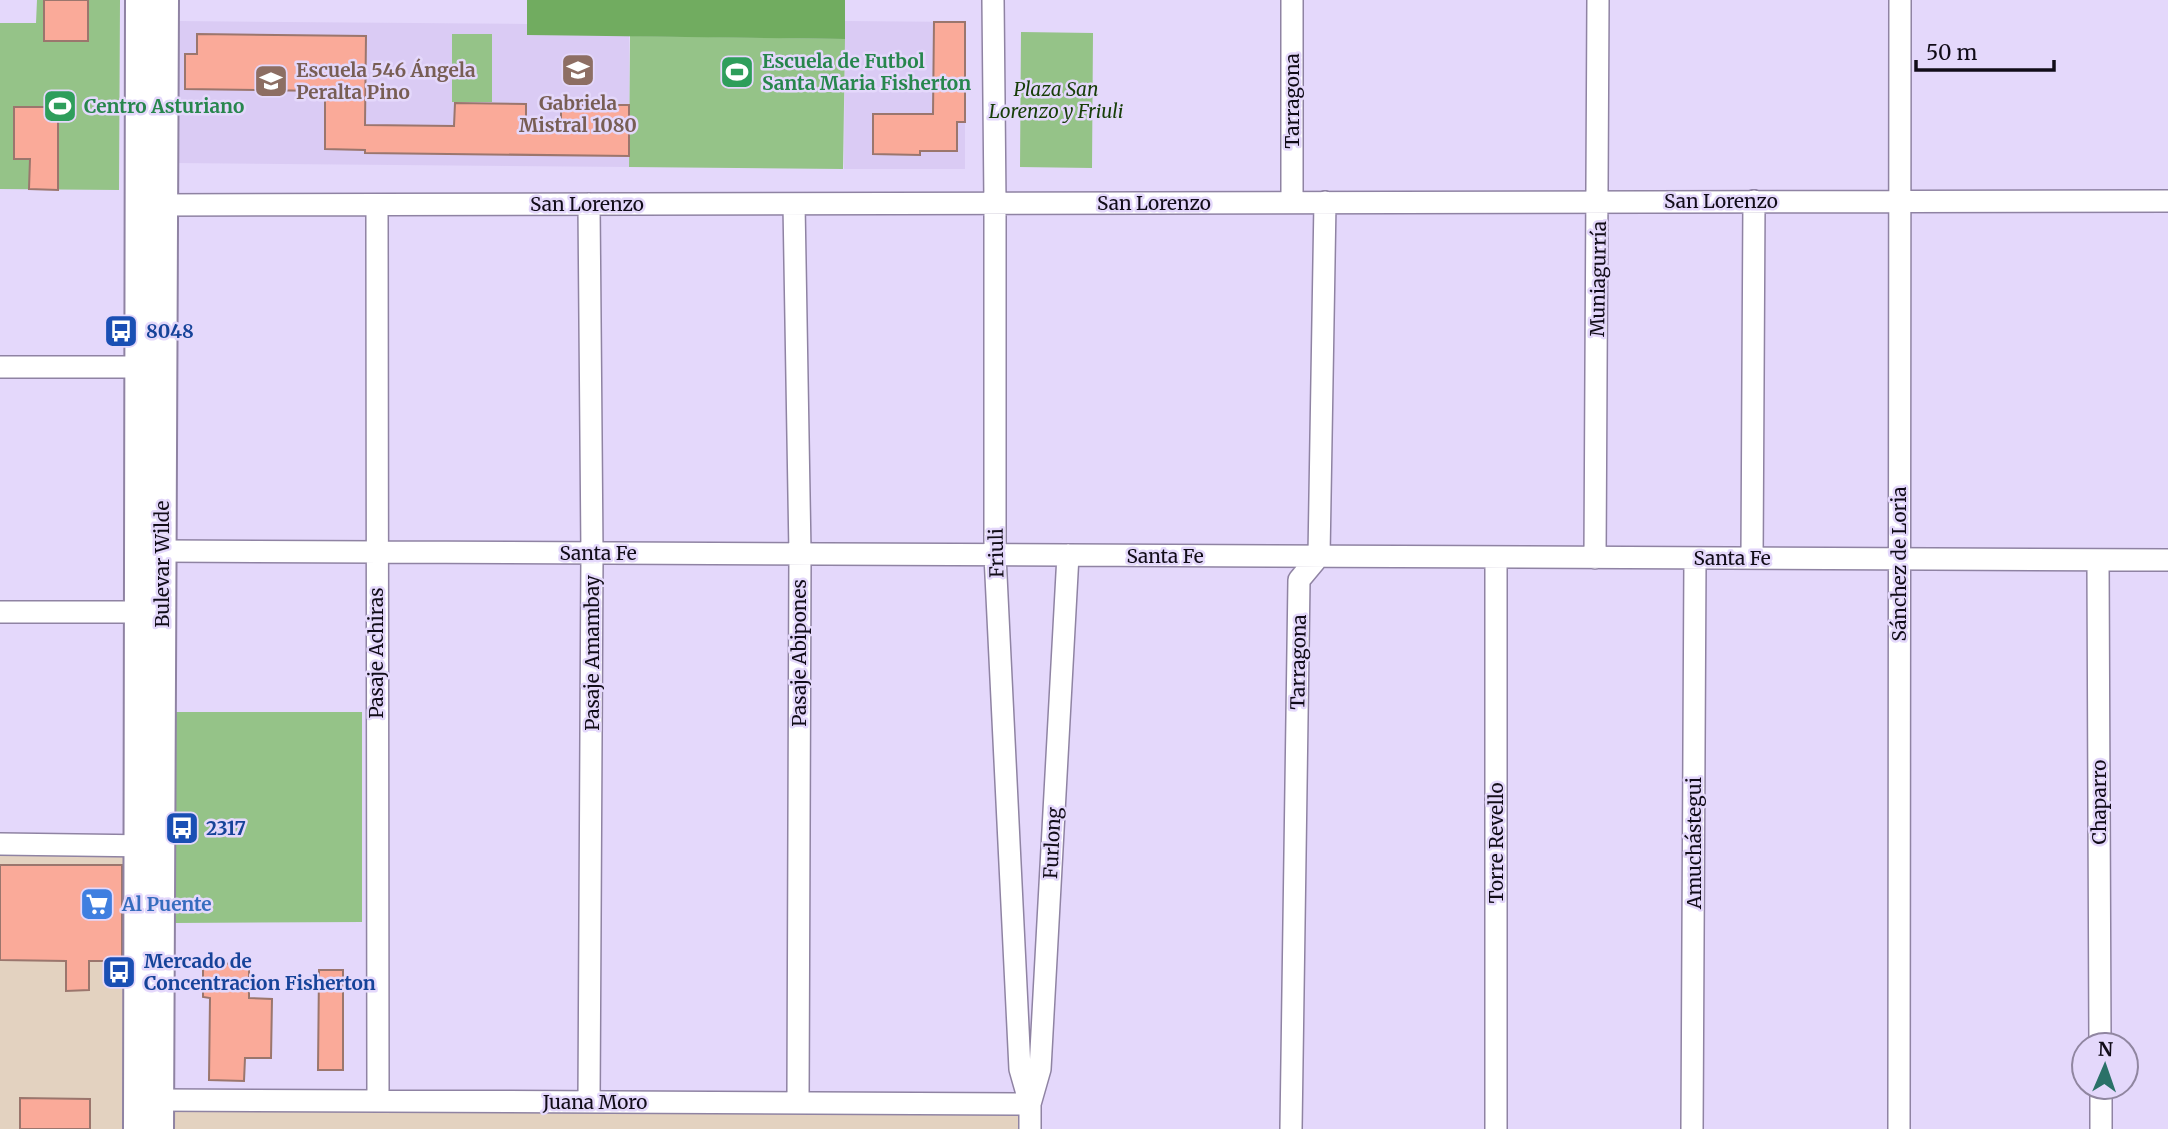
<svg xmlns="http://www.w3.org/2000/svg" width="2168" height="1129" font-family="Merriweather,serif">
	<rect width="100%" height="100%" fill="#e4d8fb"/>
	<path fill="#dacbf4" d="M 177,21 L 527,24 L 527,35 L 629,36 L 629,167 L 176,163 Z
		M 845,21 L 965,22 L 965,169 L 844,169 Z"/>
	<path fill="#e3d2c0" d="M 0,844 L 139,846 L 138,1099 L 1030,1104 L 1030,1129 L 0,1129 Z"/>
	<path fill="#95c388" d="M 37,0 L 120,0 L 119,190 L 0,189 L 0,23 L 36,23 Z
		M 1021,32 L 1093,33 L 1092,168 L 1020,167 Z
		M 452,34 L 492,34 L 492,102 L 452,102 Z
		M 630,36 L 845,39 L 843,169 L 629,167 Z
		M 173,712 L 362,712 L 362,922 L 173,923 Z"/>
	<path fill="#71ac60" d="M 527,0 L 845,0 L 845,39 L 527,35 Z"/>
	<path fill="#faaa99" stroke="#9b766d" stroke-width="2" d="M 44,0 L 88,0 L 88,41 L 44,41 Z
		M 934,22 L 965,22 L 965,122 L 957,122 L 957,151 L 920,151 L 920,155 L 873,154 L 873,114 L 933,114 Z
		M 197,34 L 366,36 L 365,125 L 454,126 L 455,103 L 526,104 L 526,122 L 561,123 L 561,105 L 629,105 L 629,156 L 365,153 L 365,150 L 325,149 L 325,91 L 185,89 L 185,54 L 197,54 Z
		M 14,107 L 58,107 L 58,190 L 29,189 L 30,159 L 14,159 Z
		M 0,865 L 122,865 L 122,961 L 89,961 L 89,990 L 66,991 L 66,961 L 0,960 Z
		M 203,963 L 249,964 L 249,998 L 272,999 L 271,1058 L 245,1058 L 244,1081 L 209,1080 L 210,998 L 203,997 Z
		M 319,970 L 343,970 L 343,1070 L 318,1070 Z
		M 20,1098 L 90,1099 L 90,1129 L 20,1129 Z"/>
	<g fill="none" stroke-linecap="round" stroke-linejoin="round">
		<g stroke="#8f83a3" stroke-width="24">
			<path id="street" d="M 993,0 L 995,203 L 995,555 L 1020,1069 L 1030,1104
				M 1292,202 L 1292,0
				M 794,204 L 800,553 L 798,1103
				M 150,205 L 2168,201
				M 377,205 L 378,1101
				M 0,367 L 152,367
				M 162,551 L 2168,560
				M 1595,558 L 1598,0
				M 1752,558 L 1754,201
				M 2098,560 L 2100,1045
				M 0,612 L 152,612
				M 0,844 L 152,846
				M 2101,1087 L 2101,1129
				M 159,1100 L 1030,1104
				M 589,1102 L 592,553 L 589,204
				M 1030,1129 L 1030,1104 L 1040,1069 L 1068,555
				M 1291,1129 L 1299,580 L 1319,556 L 1325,202
				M 1496,1129 L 1496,557
				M 1692,1129 L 1695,558
				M 1899,1129 L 1900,0"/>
		</g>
		<g stroke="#8f83a3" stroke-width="32">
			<path id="secondary" d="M 138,1129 L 140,0
				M 159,1129 L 164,0"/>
		</g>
		<use href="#street" stroke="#fff" stroke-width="21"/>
		<use href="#secondary" stroke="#fff" stroke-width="28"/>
	</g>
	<defs>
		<g id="school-square" transform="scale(1.75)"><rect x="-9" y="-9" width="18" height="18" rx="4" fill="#8d6e63" stroke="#e4d8fb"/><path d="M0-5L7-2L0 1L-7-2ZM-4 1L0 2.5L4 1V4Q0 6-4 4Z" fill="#fff"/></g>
		<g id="stadium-square" transform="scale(1.75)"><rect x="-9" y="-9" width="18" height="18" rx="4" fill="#2e9e5b" stroke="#e4d8fb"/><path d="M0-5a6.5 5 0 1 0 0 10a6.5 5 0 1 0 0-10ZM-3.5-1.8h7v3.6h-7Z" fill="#fff"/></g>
		<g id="bus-square" transform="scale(1.75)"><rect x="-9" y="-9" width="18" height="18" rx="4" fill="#1a4fb4" stroke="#e4d8fb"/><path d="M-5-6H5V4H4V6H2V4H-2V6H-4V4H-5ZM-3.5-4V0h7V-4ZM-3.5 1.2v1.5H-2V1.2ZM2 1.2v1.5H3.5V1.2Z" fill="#fff"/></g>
		<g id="supermarket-square" transform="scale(1.75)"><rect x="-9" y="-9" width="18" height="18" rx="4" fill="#3f7fe0" stroke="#e4d8fb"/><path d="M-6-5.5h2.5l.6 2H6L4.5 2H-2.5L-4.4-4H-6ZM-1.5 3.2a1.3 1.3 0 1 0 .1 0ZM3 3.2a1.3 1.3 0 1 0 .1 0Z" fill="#fff"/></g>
	</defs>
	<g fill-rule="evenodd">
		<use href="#school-square" x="578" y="70"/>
		<use href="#stadium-square" x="737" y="72"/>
		<use href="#school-square" x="271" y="81"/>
		<use href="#stadium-square" x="60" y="106"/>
		<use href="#bus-square" x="121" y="331"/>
		<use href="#bus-square" x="182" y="828"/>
		<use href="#supermarket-square" x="97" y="904"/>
		<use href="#bus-square" x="119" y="972"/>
	</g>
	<g text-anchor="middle" stroke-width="5" stroke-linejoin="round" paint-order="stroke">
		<g font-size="19" font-weight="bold" fill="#27864d" stroke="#e4d8fb" text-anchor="start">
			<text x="762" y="68">Escuela de Futbol<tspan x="762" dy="22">Santa Maria Fisherton</tspan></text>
			<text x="84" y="113">Centro Asturiano</text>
		</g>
		<g font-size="19" font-weight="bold" fill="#785e54" stroke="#e4d8fb" text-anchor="start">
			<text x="296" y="77">Escuela 546 Ángela<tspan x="296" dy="22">Peralta Pino</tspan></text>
			<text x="578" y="110" text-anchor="middle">Gabriela<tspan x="578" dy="22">Mistral 1080</tspan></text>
		</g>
		<g font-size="19" font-style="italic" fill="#173e08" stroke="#e4d8fb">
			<text x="1056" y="96">Plaza San<tspan x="1056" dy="22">Lorenzo y Friuli</tspan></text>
		</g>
		<g font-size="19" fill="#110c18" stroke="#e4d8fb">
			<text transform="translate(1292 101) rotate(-90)" y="7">Tarragona</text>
			<text x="1721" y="208">San Lorenzo</text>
			<text x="1154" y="210">San Lorenzo</text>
			<text x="587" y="211">San Lorenzo</text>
			<text transform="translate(1598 279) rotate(-89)" y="7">Muniagurría</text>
			<text x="598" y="560">Santa Fe</text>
			<text transform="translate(996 553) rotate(-91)" y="7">Friuli</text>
			<text x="1165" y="563">Santa Fe</text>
			<text x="1732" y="565">Santa Fe</text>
			<text transform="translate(162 564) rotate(-90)" y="7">Bulevar Wilde</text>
			<text transform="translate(1899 564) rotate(-90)" y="7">Sánchez de Loria</text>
			<text transform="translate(376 653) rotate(-90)" y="7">Pasaje Achiras</text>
			<text transform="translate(592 653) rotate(-90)" y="7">Pasaje Amambay</text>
			<text transform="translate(799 653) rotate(-90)" y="7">Pasaje Abipones</text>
			<text transform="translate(1298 662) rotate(-89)" y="7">Tarragona</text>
			<text transform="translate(2099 802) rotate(-90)" y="7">Chaparro</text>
			<text transform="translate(1052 843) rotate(-87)" y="7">Furlong</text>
			<text transform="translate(1496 843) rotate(-90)" y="7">Torre Revello</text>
			<text transform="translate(1694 843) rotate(-90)" y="7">Amuchástegui</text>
			<text x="595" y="1109">Juana Moro</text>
		</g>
		<g font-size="19" font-weight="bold" fill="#164399" stroke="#e4d8fb" text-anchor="start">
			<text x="146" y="338">8048</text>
			<text x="206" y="835">2317</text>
			<text x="144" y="968">Mercado de<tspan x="144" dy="22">Concentracion Fisherton</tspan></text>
		</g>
		<g font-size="19" font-weight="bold" fill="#366cbe" stroke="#e4d8fb" text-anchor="start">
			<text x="122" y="911">Al Puente</text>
		</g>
	</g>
	<g transform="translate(2105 1066) rotate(2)"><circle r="33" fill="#e4d8fb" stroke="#9086a0" stroke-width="2"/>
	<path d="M0-5L12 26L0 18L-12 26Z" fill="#2a7168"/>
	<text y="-10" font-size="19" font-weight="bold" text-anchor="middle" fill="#110c18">N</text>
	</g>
	<path d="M1916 60v10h138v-10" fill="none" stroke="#110c18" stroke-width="3.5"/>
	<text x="1926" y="60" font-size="21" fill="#110c18" stroke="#e4d8fb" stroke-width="5" paint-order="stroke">50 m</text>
</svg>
